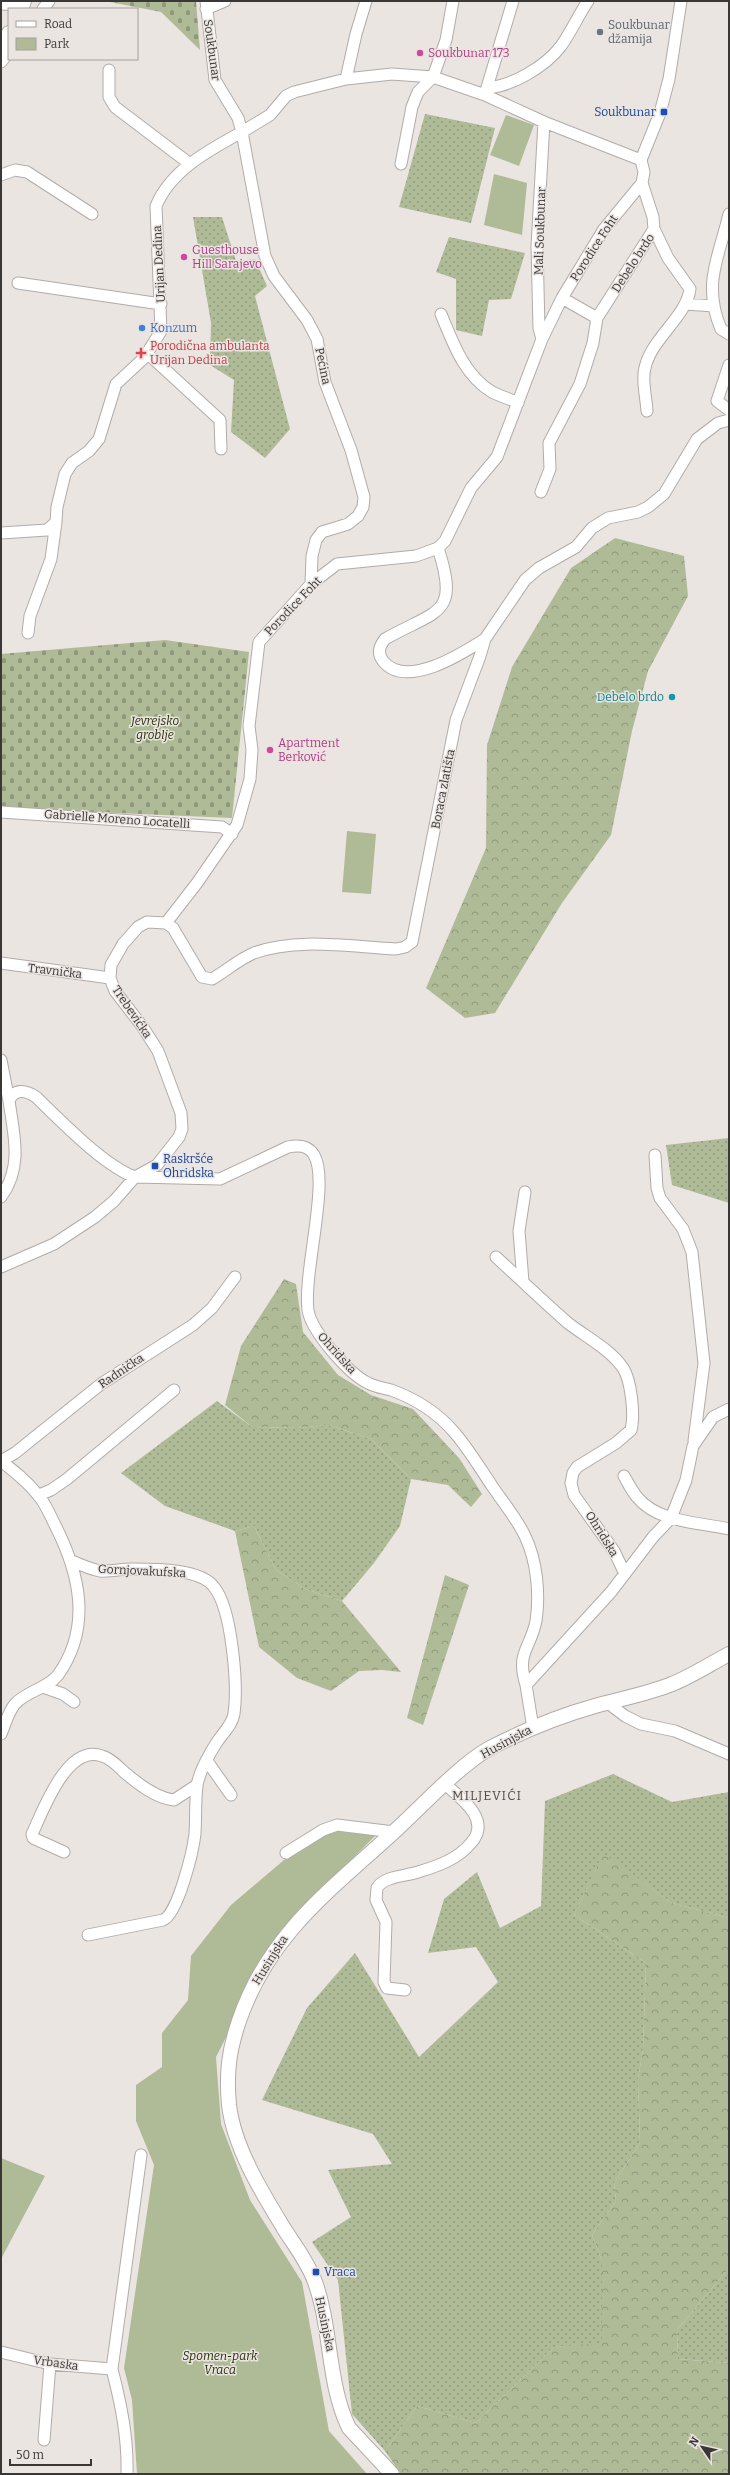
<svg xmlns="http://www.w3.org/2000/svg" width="730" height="2475" font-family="Bitter,serif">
	<defs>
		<pattern id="grass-dots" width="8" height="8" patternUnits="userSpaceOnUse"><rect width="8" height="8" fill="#afba97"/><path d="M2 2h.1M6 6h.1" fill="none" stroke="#8f987c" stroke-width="1.8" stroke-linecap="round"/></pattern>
		<pattern id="forest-crowns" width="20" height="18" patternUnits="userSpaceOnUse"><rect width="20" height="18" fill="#afba97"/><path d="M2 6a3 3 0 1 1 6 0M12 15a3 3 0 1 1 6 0" fill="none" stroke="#8f987c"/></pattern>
		<pattern id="cemetery-stones" width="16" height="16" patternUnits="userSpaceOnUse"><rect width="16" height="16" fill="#afba97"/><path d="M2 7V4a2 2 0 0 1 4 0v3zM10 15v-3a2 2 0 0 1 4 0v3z" fill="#8f987c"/></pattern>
	</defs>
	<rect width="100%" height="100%" fill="#ebe5e2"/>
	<path fill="url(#grass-dots)" d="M 425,114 L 495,128 L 471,223 L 399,207 Z
		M 193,217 L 222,217 L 236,261 L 255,259 L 267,286 L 255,296 L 290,429 L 265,458 L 231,432 L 234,380 L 210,365 L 211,323 Z
		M 449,237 L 525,253 L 511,299 L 489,300 L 482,336 L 456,330 L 456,279 L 436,272 Z
		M 729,1138 L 729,1203 L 672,1185 L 666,1145 Z
		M 217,1401 L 252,1427 L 297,1428 L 329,1425 L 371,1439 L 411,1479 L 400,1526 L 374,1563 L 342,1601 L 305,1589 L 276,1570 L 254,1526 L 235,1531 L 165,1506 L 121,1473 Z
		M 613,1774 L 672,1802 L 729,1792 L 729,1918 L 672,1903 L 603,1854 L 574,1915 L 646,1963 L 643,2049 L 638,2079 L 640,2143 L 614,2183 L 616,2201 L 592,2235 L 602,2261 L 602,2344 L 554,2347 L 476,2423 L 417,2406 L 385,2451 L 352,2414 L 338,2280 L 312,2242 L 351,2217 L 328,2170 L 392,2164 L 373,2134 L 262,2100 L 307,2008 L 355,1953 L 419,2057 L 498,1982 L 476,1947 L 428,1953 L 444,1899 L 477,1872 L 500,1928 L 541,1906 L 545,1801 Z
		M 729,2268 L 729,2363 L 678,2359 L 677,2330 Z"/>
	<path fill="url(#forest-crowns)" d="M 615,538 L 684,556 L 688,596 L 648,671 L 632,731 L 611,835 L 562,903 L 495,1013 L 465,1018 L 426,988 L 486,848 L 487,745 L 512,667 L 571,568 Z
		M 284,1279 L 296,1284 L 303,1332 L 338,1375 L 371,1395 L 413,1409 L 459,1458 L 482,1494 L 471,1507 L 448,1485 L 411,1479 L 371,1439 L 329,1425 L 297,1428 L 252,1427 L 225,1405 L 241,1346 Z
		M 254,1526 L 276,1570 L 305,1589 L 342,1601 L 401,1672 L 382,1670 L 359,1671 L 331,1691 L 297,1678 L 259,1647 L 235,1531 Z
		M 445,1575 L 469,1585 L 423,1725 L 407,1718 Z
		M 603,1853 L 672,1903 L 729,1918 L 729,2268 L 677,2330 L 678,2359 L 729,2363 L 729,2474 L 401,2474 L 385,2451 L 417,2406 L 476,2423 L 554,2347 L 602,2343 L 602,2261 L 592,2235 L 616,2201 L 614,2183 L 640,2143 L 638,2079 L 643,2049 L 646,1963 L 574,1915 Z"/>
	<path fill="url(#cemetery-stones)" d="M 105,1 L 196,1 L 200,50 L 161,12 Z
		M 165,640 L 249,652 L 232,818 L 1,808 L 1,654 Z"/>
	<path fill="#afba97" d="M 506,115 L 534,125 L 519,166 L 490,155 Z
		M 494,174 L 527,183 L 522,235 L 484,225 Z
		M 347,831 L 376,834 L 371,894 L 342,892 Z
		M 332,1829 L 378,1833 L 280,1931 L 216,2057 L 221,2124 L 250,2200 L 302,2282 L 329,2431 L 367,2474 L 137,2474 L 132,2400 L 124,2368 L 154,2165 L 136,2121 L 136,2085 L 162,2067 L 162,2033 L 188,2000 L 191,1956 L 231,1905 L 291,1854 Z
		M 1,2158 L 45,2176 L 1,2259 Z"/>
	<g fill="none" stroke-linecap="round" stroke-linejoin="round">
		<g stroke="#b1aca9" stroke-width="13">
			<path id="minor" d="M 206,1 L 215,80 L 238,118 L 242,132 L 270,115 L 286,96 L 294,92 L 346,79 L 392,74 L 433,77 L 485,95 L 544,122 L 641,160
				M 1,4 L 23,5
				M 43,9 L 49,1
				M 206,9 L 225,1
				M 1,62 L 9,52
				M 109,70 L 109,97 L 115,107 L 190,164
				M 346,79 L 356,34 L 366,1
				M 487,88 C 512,86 545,67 561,46 C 571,32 578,16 588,1
				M 485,94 L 513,1
				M 401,164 L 412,107 L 418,92 L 433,77 L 446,40 L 453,1
				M 1,175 L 15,170 L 27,172 L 92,214
				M 729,214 C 719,257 702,284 721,329 L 729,334
				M 18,283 L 161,304
				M 562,298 L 597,318
				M 685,304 L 714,306
				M 441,314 C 453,343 464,375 492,392 C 500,396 510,399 518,403
				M 542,339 L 539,328 L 537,246 L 544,122
				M 147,353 L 220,420 L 221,449
				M 729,365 L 717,401 L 729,410
				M 647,411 C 646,396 641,378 646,364 C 654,337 687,315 690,289 L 668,258 L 654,229
				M 541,492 L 550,469 L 549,443 L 580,384 L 593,343 L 597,318 L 654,229 L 653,217 L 642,183
				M 1,533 L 47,530 L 56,522 L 57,507 L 65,474 L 72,463 L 89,451 L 99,439 L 116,384 L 144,358 L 161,331 L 156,206 C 171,170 209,150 242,132 L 265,256 L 274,276 L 307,320 L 317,339 L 325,382 L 351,450 L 364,497 L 363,507 L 358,516 L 348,524 L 322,532 L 316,540 L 312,556 L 311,584
				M 438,548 C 460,616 438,609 385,639 C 379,647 377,653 383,661 C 406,690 463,653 485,639
				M 28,633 L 30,616 L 51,559 L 56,522
				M 1,812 L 222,827 L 232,834
				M 166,923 L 197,883 L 237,825 L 250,779 L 252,750 L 249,726 L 259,642 L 311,584 L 337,564 L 416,556 L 438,548 L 445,541 L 471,488 L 497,457 L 542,339 L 562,298 L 604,229 L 642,183 L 644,172 L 641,160 L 660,113 L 669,79 L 681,1
				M 1,963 L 110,978
				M 1,1060 L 9,1101
				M 655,1155 L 657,1188 L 660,1198 L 683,1229 L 692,1252 L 704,1363 L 694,1441
				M 525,1192 L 519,1231 L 523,1282 C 538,1296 553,1310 568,1323 C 586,1337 610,1349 623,1368 C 631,1380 635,1415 631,1430 L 616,1443 L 577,1467 L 573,1473 L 571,1483 L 574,1495 L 614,1551 L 625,1574
				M 1,1197 C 23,1167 14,1135 9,1101 C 14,1088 26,1090 36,1097 C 61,1121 104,1166 135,1177 L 220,1179 L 288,1147 C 298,1145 308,1145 314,1155 C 330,1181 303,1273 308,1310 C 311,1331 349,1374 368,1383 C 375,1387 383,1388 391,1390 C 416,1399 436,1411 454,1432 C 468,1448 480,1468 492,1486 C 503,1502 517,1519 525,1536 C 537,1561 540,1594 536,1621 C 530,1650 516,1652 526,1685
				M 496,1257 L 523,1282
				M 1,1267 L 54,1244 L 95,1217 L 114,1201 L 135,1177 L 157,1165 L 179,1137 L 182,1129 L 181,1113 L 158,1051 L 142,1026 L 115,991 L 110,978 L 111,965 L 123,944 L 138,927 L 147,922 L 166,923 L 173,928 L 202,977 L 212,979 C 226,971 239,959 254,953 C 297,937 351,947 396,949 L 405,947 L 412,942 L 456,720 L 480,656 L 485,639 L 525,580 L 539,568 L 576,547 L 592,528 L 608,518 L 638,512 L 648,507 L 664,494 L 697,439 L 718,423 L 729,420
				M 1,1461 C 14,1471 27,1481 37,1494 C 45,1502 50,1515 55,1525 C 80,1574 92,1627 58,1675 C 47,1689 26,1691 15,1704 C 8,1712 5,1725 1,1734
				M 1,1461 L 15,1453 L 101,1384 L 193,1325 L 212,1308 L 235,1277
				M 624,1476 C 628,1483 632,1491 637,1497 C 658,1523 699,1522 729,1529
				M 39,1495 L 51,1490 L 67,1479 L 174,1390
				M 72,1561 C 81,1565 90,1569 100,1571 C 110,1572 121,1569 130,1569 C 152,1569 200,1568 214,1587 C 232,1609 238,1685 234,1714 C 232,1725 223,1733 217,1742 C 210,1753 199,1772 197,1786 C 195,1802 196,1818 195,1834 C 193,1851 178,1914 163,1920 L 88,1935
				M 43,1687 L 63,1694 L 74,1702
				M 608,1703 L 625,1716 L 641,1724 L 675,1731 L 729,1754
				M 533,1728 L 526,1685 L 611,1592 L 653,1537 L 671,1518 L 686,1480 L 693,1446 L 713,1417 L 729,1409
				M 207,1761 L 231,1795
				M 64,1852 L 33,1838 L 32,1834 C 43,1811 67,1743 102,1756 C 110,1758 118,1766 124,1772 C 138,1784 156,1798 174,1800 L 197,1785
				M 286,1853 L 323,1830 L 337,1825 L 394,1832
				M 405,1990 L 387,1988 L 384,1982 L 386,1922 L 376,1900 L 377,1888 C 384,1876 406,1876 418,1872 C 438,1866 458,1859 471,1843 C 492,1820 461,1798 445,1784
				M 1,2352 L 50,2364 L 112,2369
				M 44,2440 L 50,2364
				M 127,2474 C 128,2438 121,2404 112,2369 L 141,2155"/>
		</g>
		<g stroke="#b1aca9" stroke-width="16">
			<path id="major" d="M 21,9 L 24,1
				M 1,46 L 9,33
				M 392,2474 L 349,2428 C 327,2383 332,2329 315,2282 C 308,2262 294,2245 283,2227 C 261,2191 234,2147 229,2105 C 226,2073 229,2050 239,2021 C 269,1933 332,1889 397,1829 C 423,1805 461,1764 490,1748 C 523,1731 559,1716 595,1706 C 620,1699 647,1694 672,1684 C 692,1676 710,1664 729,1654"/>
		</g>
		<use href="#minor" stroke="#fff" stroke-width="11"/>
		<use href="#major" stroke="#fff" stroke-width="14"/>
	</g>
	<circle fill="#6b7280" stroke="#ebe5e2" stroke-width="1.5" cx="600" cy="32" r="4"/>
	<g fill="#d1479c" stroke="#ebe5e2" stroke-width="1.5">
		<circle cx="420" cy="53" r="4"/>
		<circle cx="184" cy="257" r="4"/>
		<circle cx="270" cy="750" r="4"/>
	</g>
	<g fill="#1a4fb4" stroke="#ebe5e2" stroke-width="1.5">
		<rect x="660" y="108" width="8" height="8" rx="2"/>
		<rect x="151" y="1162" width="8" height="8" rx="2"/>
		<rect x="312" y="2268" width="8" height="8" rx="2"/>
	</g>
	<circle fill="#3f7fe0" stroke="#ebe5e2" stroke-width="1.5" cx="142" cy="328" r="4"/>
	<path fill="#e0444e" stroke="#ebe5e2" stroke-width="1.5" d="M139 347h4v4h4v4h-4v4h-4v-4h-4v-4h4z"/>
	<circle fill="#0f9aa8" stroke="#ebe5e2" stroke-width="1.5" cx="672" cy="697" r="4"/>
	<g text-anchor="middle" stroke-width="3" stroke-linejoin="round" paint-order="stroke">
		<g font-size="12" fill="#5b616d" stroke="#ebe5e2" text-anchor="start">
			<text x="608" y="29">Soukbunar<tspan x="608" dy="14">džamija</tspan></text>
		</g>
		<g font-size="12" fill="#3a3837" stroke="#ebe5e2">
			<text transform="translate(212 50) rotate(82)" y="4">Soukbunar</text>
			<text transform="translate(540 231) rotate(-88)" y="4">Mali Soukbunar</text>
			<text transform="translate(594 248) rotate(-57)" y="4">Porodice Foht</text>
			<text transform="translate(633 263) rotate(-57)" y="4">Debelo brdo</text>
			<text transform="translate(159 264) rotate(-93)" y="4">Urijan Dedina</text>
			<text transform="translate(323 366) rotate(78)" y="4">Pećina</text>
			<text transform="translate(293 606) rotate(-46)" y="4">Porodice Foht</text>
			<text transform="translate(443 789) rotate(-79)" y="4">Boraca zlatišta</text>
			<text transform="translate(117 819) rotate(4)" y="4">Gabrielle Moreno Locatelli</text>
			<text transform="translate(55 971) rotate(7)" y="4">Travnička</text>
			<text transform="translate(132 1012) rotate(56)" y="4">Trebevićka</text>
			<text transform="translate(337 1353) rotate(48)" y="4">Ohridska</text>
			<text transform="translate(121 1371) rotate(-34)" y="4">Radnička</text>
			<text transform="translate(602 1534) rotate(58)" y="4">Ohridska</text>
			<text transform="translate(142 1571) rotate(3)" y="4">Gornjovakufska</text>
			<text transform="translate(506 1742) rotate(-28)" y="4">Husinjska</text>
			<text transform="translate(270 1960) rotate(-58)" y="4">Husinjska</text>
			<text transform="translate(325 2324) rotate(78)" y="4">Husinjska</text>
			<text transform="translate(56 2363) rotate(8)" y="4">Vrbaska</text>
		</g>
		<g font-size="12" fill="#b23c85" stroke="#ebe5e2" text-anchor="start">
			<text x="428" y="57">Soukbunar 173</text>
			<text x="192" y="254">Guesthouse<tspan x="192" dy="14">Hill Sarajevo</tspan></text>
			<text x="278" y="747">Apartment<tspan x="278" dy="14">Berković</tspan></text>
		</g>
		<g font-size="12" fill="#164399" stroke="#ebe5e2" text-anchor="start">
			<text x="656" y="116" text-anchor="end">Soukbunar</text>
			<text x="163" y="1163">Raskršće<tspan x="163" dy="14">Ohridska</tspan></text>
			<text x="324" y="2276">Vraca</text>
		</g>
		<g font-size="12" fill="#366cbe" stroke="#ebe5e2" text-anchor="start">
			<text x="150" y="332">Konzum</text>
		</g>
		<g font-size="12" fill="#be3a42" stroke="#ebe5e2" text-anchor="start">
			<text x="150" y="350">Porodična ambulanta<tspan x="150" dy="14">Urijan Dedina</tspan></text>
		</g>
		<g font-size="12" fill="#0d838f" stroke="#ebe5e2" text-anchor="end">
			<text x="664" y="701">Debelo brdo</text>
		</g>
		<g font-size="12" font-style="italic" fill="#252f03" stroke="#ebe5e2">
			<text x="155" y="725">Jevrejsko<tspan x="155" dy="14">groblje</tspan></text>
			<text x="220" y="2360">Spomen-park<tspan x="220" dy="14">Vraca</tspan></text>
		</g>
		<g font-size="13" letter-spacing="1" fill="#534e4c" stroke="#ebe5e2">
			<text x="487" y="1800">MILJEVIĆI</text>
		</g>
	</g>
	<rect width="730" height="2475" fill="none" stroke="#3a3837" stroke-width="4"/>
	<rect x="8" y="8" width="130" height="52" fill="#ebe5e2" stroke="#a4a09e"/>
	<rect x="16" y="21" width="20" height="6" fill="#ffffff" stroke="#a4a09e"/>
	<text x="44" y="28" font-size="12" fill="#3a3837">Road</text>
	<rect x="16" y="38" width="20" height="12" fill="#afba97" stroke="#a4a09e"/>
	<text x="44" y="48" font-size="12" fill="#3a3837">Park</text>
	<g transform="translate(702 2447) rotate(304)" stroke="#ebe5e2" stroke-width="3" paint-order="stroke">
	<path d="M0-3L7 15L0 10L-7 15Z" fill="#3a3837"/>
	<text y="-6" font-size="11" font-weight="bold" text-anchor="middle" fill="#3a3837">N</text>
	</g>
	<path d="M10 2459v6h81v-6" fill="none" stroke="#3a3837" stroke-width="2"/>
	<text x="16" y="2459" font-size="12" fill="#3a3837" stroke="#ebe5e2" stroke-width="3" paint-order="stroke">50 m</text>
</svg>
